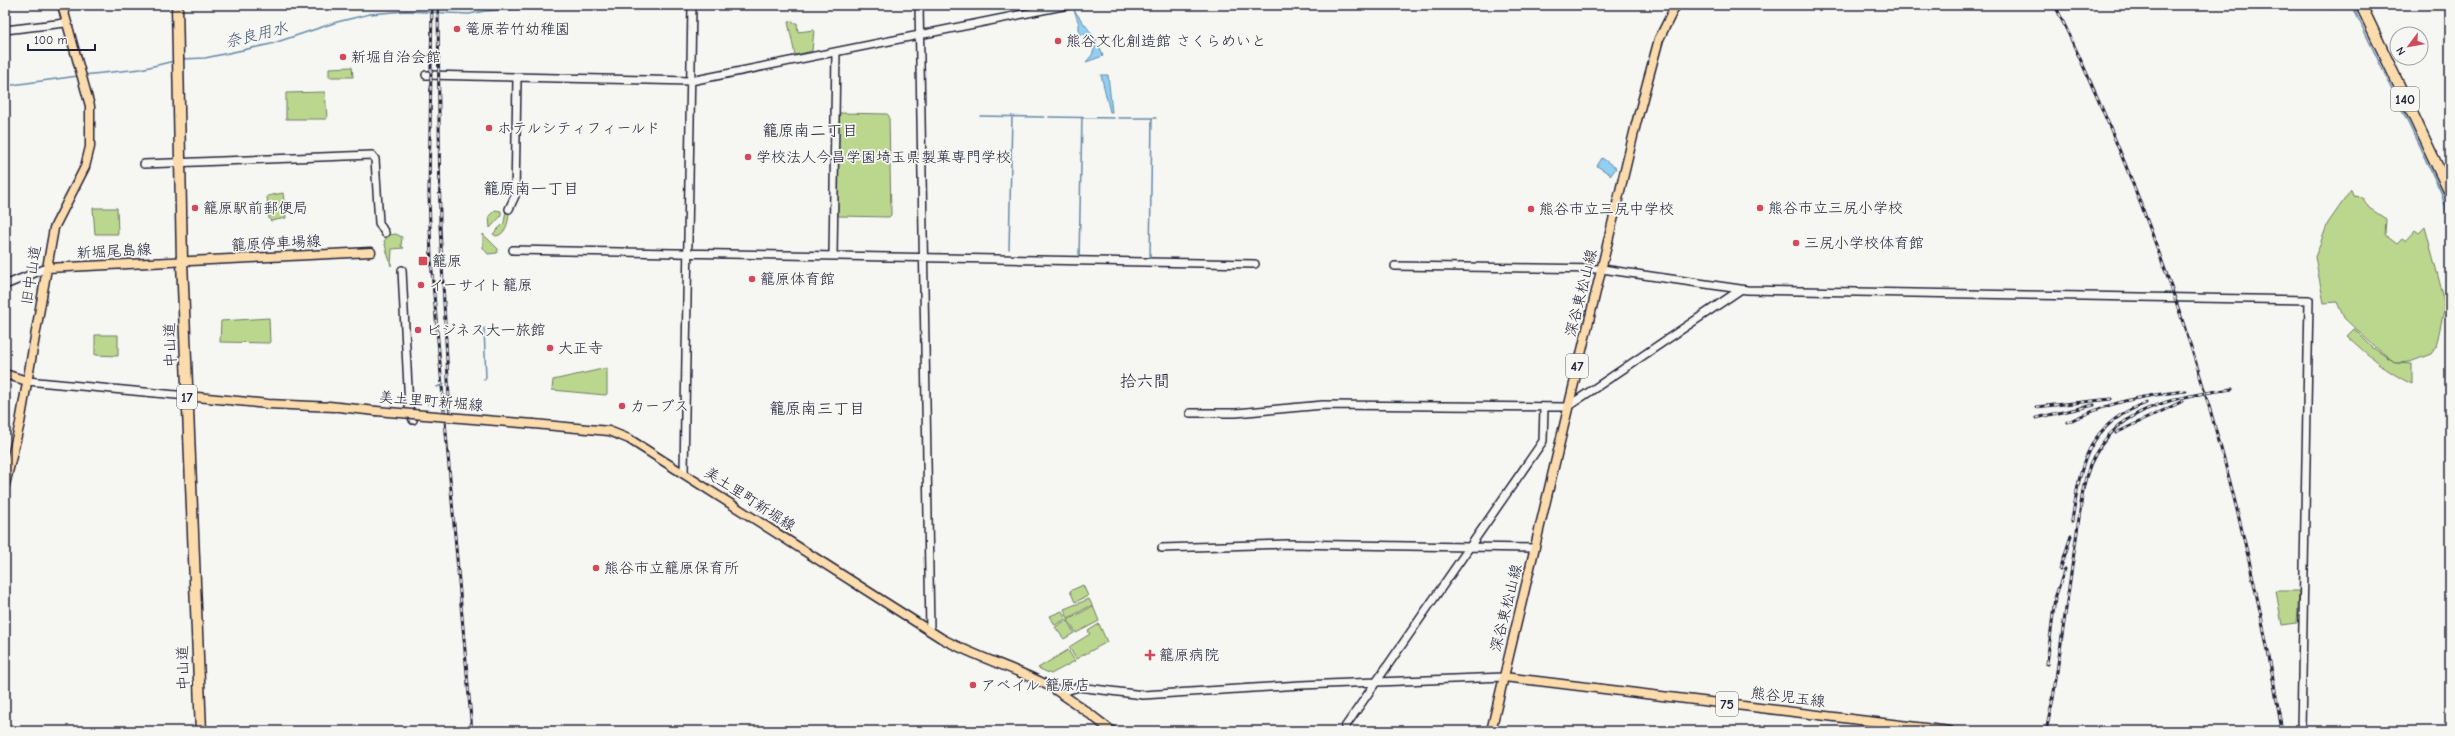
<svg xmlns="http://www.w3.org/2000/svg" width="2455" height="736" font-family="'Comic Neue','Klee One',sans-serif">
	<rect width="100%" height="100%" fill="#f6f6f2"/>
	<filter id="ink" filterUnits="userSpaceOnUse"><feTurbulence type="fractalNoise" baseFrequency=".025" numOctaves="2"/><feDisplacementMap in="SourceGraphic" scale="8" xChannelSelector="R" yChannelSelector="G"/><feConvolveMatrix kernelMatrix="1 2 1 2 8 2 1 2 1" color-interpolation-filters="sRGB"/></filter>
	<g filter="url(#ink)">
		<path fill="#bbd78e" stroke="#6e7c64" d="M 793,21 L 793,23 L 797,23 L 798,32 L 814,30 L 812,51 L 795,55 L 788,22 Z
			M 352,67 L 353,77 L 329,77 L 329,68 Z
			M 325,92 L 327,118 L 326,119 L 286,119 L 286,93 Z
			M 840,113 L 887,114 L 889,116 L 891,215 L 889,217 L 839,216 L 837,214 L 838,116 Z
			M 2351,190 L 2353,196 L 2362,197 L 2369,208 L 2386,219 L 2385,235 L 2397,244 L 2402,239 L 2405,241 L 2415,230 L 2419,233 L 2425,227 L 2443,295 L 2444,310 L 2436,347 L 2431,354 L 2410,362 L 2396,363 L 2375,347 L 2344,318 L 2337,302 L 2324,303 L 2315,257 L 2328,223 Z
			M 283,193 L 286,218 L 271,221 L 269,219 L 267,196 Z
			M 93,208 L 117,208 L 118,234 L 95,234 Z
			M 495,210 L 501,211 L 501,216 L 490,228 L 489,216 Z
			M 506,210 L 509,212 C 509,220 506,235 496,236 L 493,234 L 504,223 Z
			M 396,234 L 402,237 L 401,246 L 404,248 L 392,249 L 391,266 L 384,241 L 389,235 Z
			M 483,234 L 498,249 L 497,253 L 488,254 L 483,248 Z
			M 269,318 L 270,343 L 220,342 L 221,321 Z
			M 2354,329 L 2373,348 L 2396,363 L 2412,364 L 2412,384 C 2386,372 2368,355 2347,336 Z
			M 95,335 L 118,335 L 118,356 L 95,355 Z
			M 607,368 L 607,394 L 605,395 L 552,390 L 553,380 Z
			M 1083,585 L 1088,596 L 1075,602 L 1070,591 Z
			M 2276,591 L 2299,591 L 2297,623 L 2282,625 Z
			M 1089,599 L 1092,605 L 1068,618 L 1064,609 Z
			M 1093,606 L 1099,621 L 1076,633 L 1068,620 Z
			M 1062,611 L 1066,619 L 1055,625 L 1050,616 Z
			M 1067,620 L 1074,633 L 1064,639 L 1055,627 Z
			M 1099,624 L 1107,642 L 1076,659 L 1069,647 L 1090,634 L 1088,631 Z
			M 1068,650 L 1075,661 L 1051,674 L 1038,668 Z"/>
		<path fill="#92cff3" stroke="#658aa9" d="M 1074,10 L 1097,41 L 1094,42 L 1088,35 L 1079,34 L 1079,24 Z
			M 1099,46 L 1103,56 L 1086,62 L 1092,55 L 1095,47 Z
			M 1101,75 L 1108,75 L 1112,112 L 1110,112 Z
			M 1602,158 L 1616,168 L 1611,175 L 1597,166 Z"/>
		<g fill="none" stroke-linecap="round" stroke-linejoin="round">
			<path stroke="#658aa9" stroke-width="1.5" d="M 67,5 L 68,11
				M 2328,5 L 2331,9 L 2340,5
				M 2352,5 L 2441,192 L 2450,224
				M 182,59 L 205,58 L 271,44 L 337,22 L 370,14 L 405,11 L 469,14 L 485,11 L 583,5
				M 83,75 L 141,69 L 174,61
				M 5,86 L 78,76
				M 980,116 L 1044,117
				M 1049,117 L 1114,118
				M 1119,118 L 1156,118
				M 1009,249 L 1012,116
				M 1079,258 L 1082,117
				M 1150,259 L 1152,118
				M 484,328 L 486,378 L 484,380
				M 437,387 L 444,384
				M 428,405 L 431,399"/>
			<g stroke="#22223b" stroke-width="10">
				<path id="minor" d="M 919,5 L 930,630
					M 5,30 L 65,23
					M 426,75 L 691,81 L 1068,5
					M 144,164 L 372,155 L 375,159 L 379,223 L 385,233
					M 509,209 L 515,196 L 517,78
					M 513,250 L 1255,264
					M 833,256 L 836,52
					M 1395,266 L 1602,269 L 1747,290 L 2309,300 L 2301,731
					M 402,270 L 409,407 L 413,420
					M 5,285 L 47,268
					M 27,381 L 187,396
					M 1190,413 L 1236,413 L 1323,405 L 1567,407 L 1740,290
					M 684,473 L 692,5
					M 1162,548 L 1287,544 L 1535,548
					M 1060,693 L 1078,687 L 1143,695 L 1301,685 L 1504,677
					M 1345,727 L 1543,441 L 1544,408"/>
			</g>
			<g stroke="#22223b" stroke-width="11">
				<path id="major" d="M 47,268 L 371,252
					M 5,374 L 27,381
					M 187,396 L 268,404 L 334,407
					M 329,406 L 376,411
					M 534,424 L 609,431 L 629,439 L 941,638 C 975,657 1013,667 1047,685 C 1070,698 1091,715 1112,731
					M 5,485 L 20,423 L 54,228 L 85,167 L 90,147 L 90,106 L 62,5
					M 1504,677 L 1950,731
					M 1491,731 L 1636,124 L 1659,39 L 1676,5"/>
			</g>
			<g stroke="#22223b" stroke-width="13">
				<path id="highway" d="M 177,5 L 182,261 L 201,731
					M 2361,5 L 2450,193"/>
			</g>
			<use href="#minor" stroke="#f6f6f2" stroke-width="7"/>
			<use href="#major" stroke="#fcdcac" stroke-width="8"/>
			<use href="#highway" stroke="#fcdcac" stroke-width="10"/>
			<g stroke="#22223b" stroke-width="3">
				<path id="rail" d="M 432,5 L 429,193 L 431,260 L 472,731
					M 438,5 L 440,226 L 450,417
					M 2055,5 C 2165,234 2242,480 2282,731
					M 2036,407 L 2111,399
					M 2036,418 L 2094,405
					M 2068,422 C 2109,402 2140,396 2186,391
					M 2116,433 L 2183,401
					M 2072,521 C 2081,463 2086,425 2146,403
					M 2060,570 L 2071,536
					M 2047,664 L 2055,598 L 2065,569
					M 2046,731 L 2053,699 L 2083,490 C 2097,412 2165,398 2232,389"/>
			</g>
			<use href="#rail" stroke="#f6f6f2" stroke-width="1.5" stroke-dasharray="4.5" stroke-linecap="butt"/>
			<g stroke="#22223b" stroke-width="11" stroke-linecap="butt">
				<path id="major-bridge" d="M 376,411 L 534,424"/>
			</g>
			<use href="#major-bridge" stroke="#fcdcac" stroke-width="8"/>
		</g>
	</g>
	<g fill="#d1495b" stroke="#f6f6f2" stroke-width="1.5">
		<circle cx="457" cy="29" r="4"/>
		<circle cx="1058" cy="41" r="4"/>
		<circle cx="343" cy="57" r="4"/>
		<circle cx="489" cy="128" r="4"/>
		<circle cx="748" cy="157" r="4"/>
		<circle cx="195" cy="208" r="4"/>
		<circle cx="1760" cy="208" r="4"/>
		<circle cx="1531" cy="209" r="4"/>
		<circle cx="1796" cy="243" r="4"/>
		<rect x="418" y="256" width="10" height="10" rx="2"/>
		<circle cx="752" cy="279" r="4"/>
		<circle cx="421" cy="285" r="4"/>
		<circle cx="418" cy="330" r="4"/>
		<circle cx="550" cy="348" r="4"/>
		<circle cx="622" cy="406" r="4"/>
		<circle cx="596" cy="568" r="4"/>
		<path d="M1148 649h4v4h4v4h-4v4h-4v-4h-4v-4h4z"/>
		<circle cx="973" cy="685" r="4"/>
	</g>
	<g text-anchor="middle" stroke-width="3.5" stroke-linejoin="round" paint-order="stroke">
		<g fill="#f6f6f2" stroke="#626272" stroke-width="1">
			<rect x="2391" y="87" width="28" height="24" rx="3"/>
			<rect x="1566" y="354" width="22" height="24" rx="3"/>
			<rect x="177" y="385" width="20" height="24" rx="3"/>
			<rect x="1716" y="692" width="22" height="24" rx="3"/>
		</g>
		<g font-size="14" font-weight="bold" fill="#22223b">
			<text x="2405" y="104">140</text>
			<text x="1577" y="371">47</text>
			<text x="187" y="402">17</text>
			<text x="1727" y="709">75</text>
		</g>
		<g font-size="15" fill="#22223b" stroke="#f6f6f2" text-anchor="start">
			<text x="465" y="34">篭原若竹幼稚園</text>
			<text x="1066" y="46">熊谷文化創造館 さくらめいと</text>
			<text x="351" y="62">新堀自治会館</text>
			<text x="497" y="133">ホテルシティフィールド</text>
			<text x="756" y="162">学校法人今昌学園埼玉県製菓専門学校</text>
			<text x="203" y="213">籠原駅前郵便局</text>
			<text x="1768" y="213">熊谷市立三尻小学校</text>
			<text x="1539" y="214">熊谷市立三尻中学校</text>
			<text x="1804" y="248">三尻小学校体育館</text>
			<text x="432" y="266">籠原</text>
			<text x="760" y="284">籠原体育館</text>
			<text x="429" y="290">イーサイト籠原</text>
			<text x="426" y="335">ビジネス大一旅館</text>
			<text x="558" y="353">大正寺</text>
			<text x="630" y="411">カーブス</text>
			<text x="604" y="573">熊谷市立籠原保育所</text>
			<text x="1159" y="660">籠原病院</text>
			<text x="981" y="690">アベイル 籠原店</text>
		</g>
		<g font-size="15" fill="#22223b" stroke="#f6f6f2">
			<text transform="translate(276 243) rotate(-3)" y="5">籠原停車場線</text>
			<text transform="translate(114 251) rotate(-3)" y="5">新堀尾島線</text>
			<text transform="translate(31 275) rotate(-81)" y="5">旧中山道</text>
			<text transform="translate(1581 293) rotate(-76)" y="5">深谷東松山線</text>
			<text transform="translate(170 345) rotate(-92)" y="5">中山道</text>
			<text transform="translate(431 401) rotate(5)" y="5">美土里町新堀線</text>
			<text transform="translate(750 499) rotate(33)" y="5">美土里町新堀線</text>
			<text transform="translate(1506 608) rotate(-76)" y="5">深谷東松山線</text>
			<text transform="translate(183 668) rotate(-92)" y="5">中山道</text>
			<text transform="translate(1788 697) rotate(7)" y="5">熊谷児玉線</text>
		</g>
		<g font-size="16" font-style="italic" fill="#445672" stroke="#f6f6f2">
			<text transform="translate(256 34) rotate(-14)" y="6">奈良用水</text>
		</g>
		<g font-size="16" fill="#22223b" stroke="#f6f6f2">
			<text x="810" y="136">籠原南二丁目</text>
			<text x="531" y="194">籠原南一丁目</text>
			<text x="817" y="414">籠原南三丁目</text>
		</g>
		<g font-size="17" fill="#22223b" stroke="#f6f6f2">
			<text x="1145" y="387">拾六間</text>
		</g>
	</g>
	<rect width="2455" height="736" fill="none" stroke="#f6f6f2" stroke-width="20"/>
	<rect x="10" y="10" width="2435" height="716" fill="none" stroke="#22223b" stroke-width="1.5" filter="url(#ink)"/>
	<g transform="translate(2409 46) rotate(238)"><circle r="19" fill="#f6f6f2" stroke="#a1a1a9"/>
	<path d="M0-3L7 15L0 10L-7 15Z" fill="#d1495b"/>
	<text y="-6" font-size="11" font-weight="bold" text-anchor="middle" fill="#22223b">N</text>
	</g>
	<path d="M28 44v6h67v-6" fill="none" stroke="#22223b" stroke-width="2"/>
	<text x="34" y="44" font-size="12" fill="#22223b" stroke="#f6f6f2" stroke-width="3" paint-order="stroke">100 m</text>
</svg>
